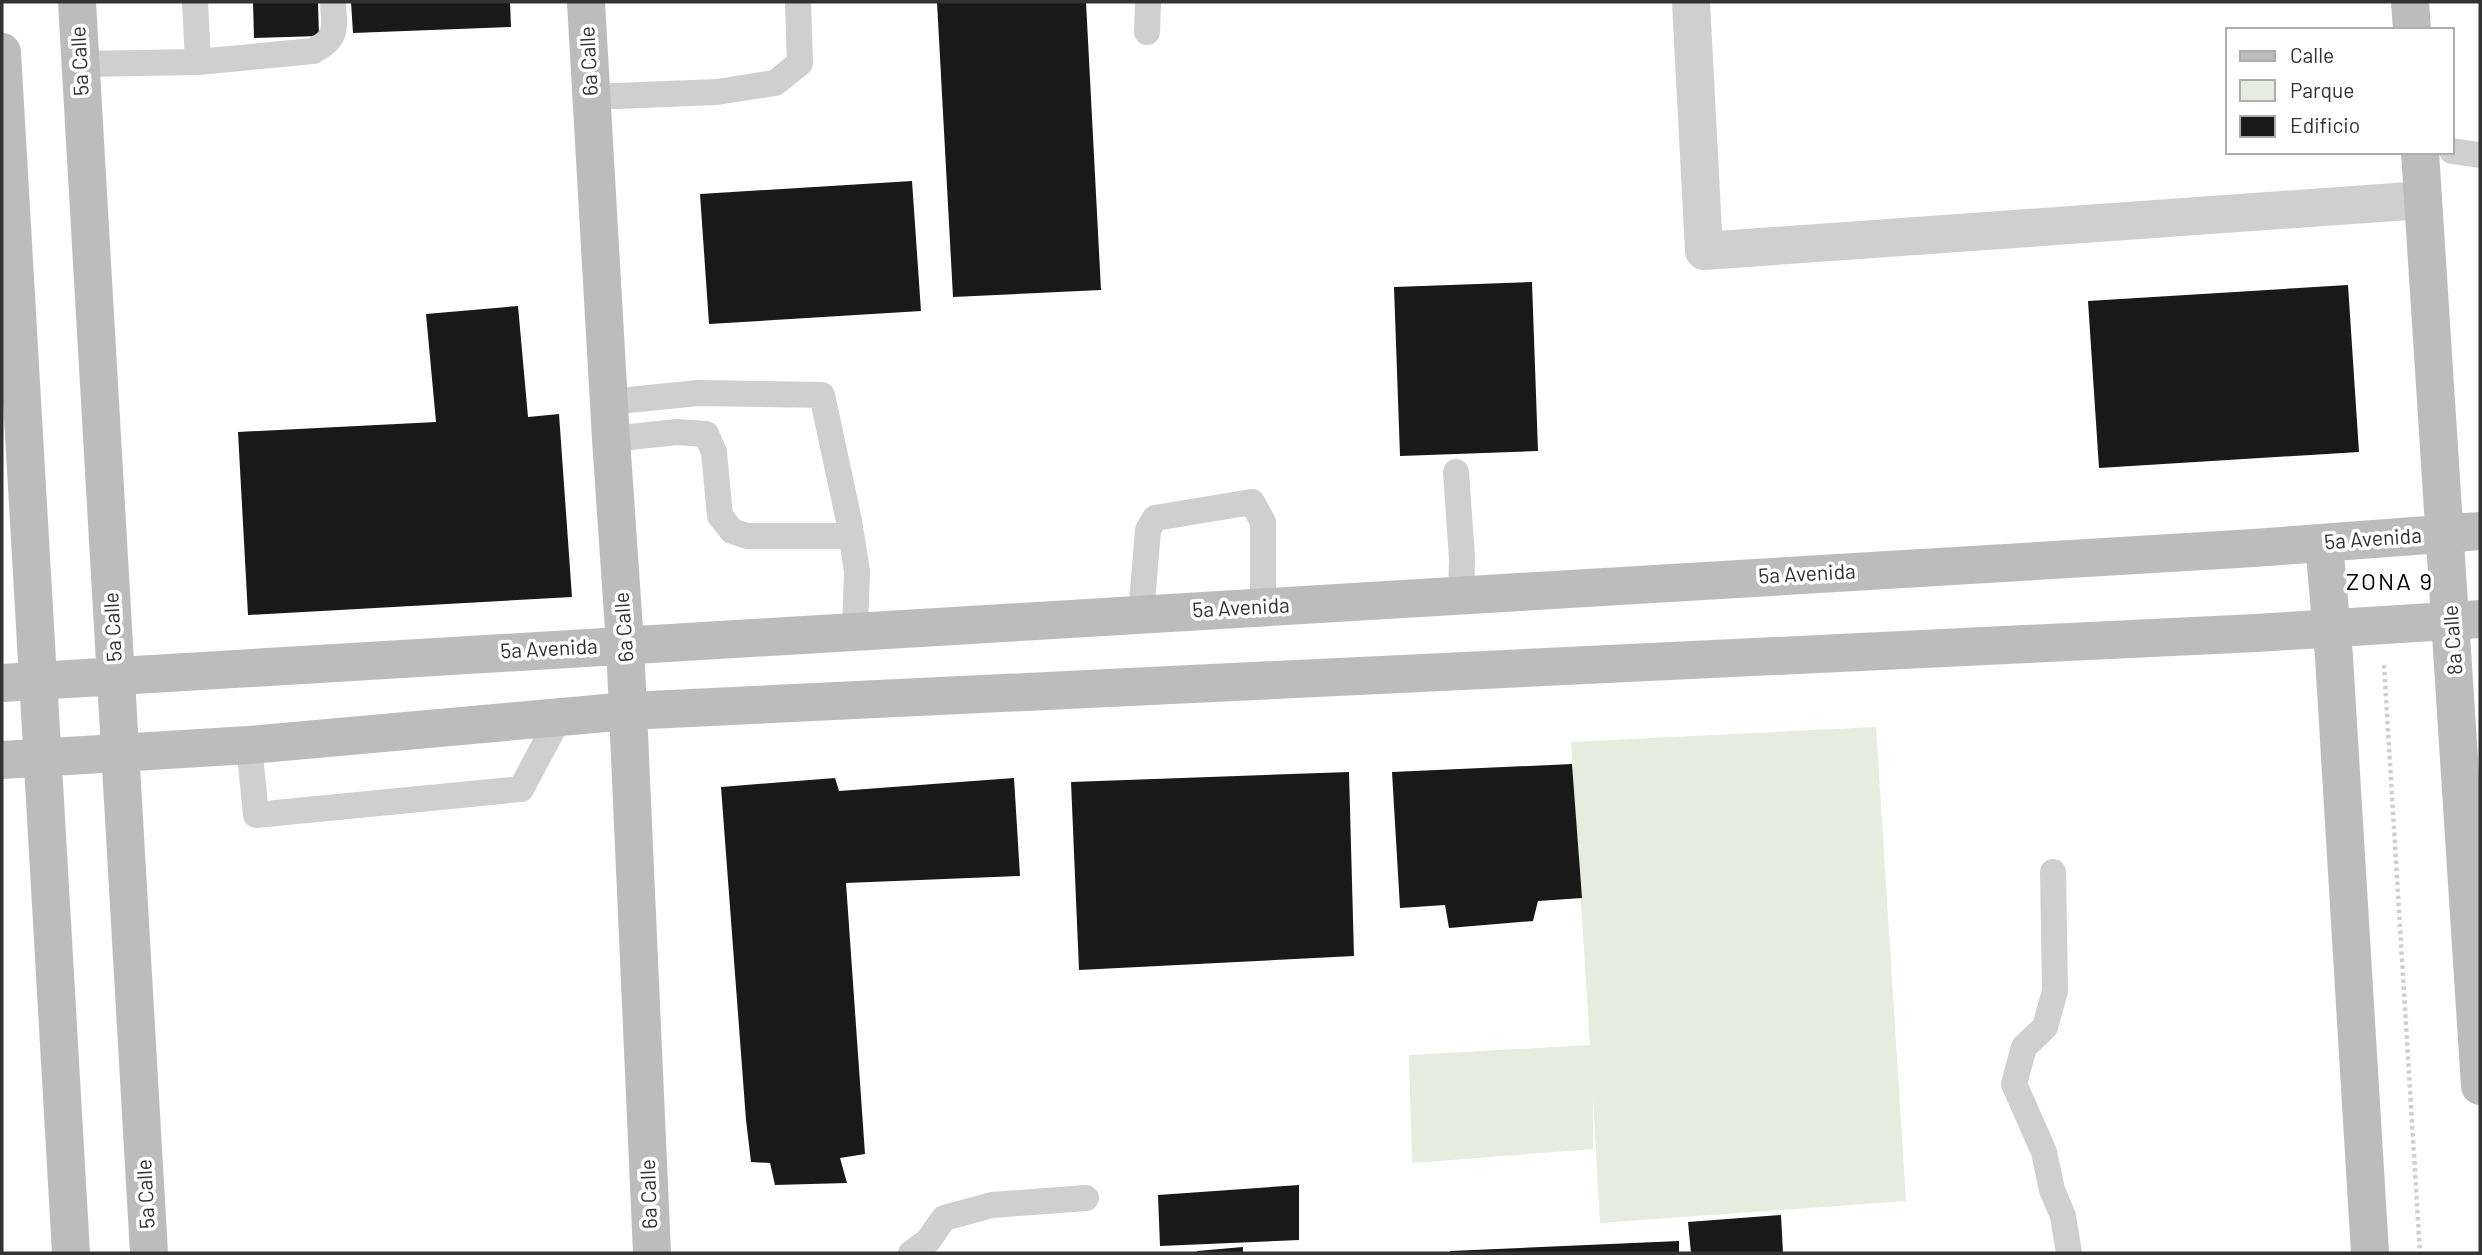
<svg xmlns="http://www.w3.org/2000/svg" width="2482" height="1255" font-family="Barlow,sans-serif">
	<rect width="100%" height="100%" fill="#fff"/>
	<path fill="#e6ecde" d="M 1876,727 L 1906,1201 L 1600,1223 L 1593,1098 L 1593,1149 L 1412,1163 L 1409,1055 L 1590,1045 L 1571,742 Z"/>
	<path fill="#191919" d="M 253,2 L 318,2 L 319,36 L 254,38 Z
		M 351,2 L 510,2 L 511,27 L 353,33 Z
		M 937,2 L 1086,2 L 1101,290 L 953,297 Z
		M 912,181 L 921,311 L 709,324 L 700,194 Z
		M 1532,282 L 1538,451 L 1400,456 L 1394,287 Z
		M 2348,285 L 2359,452 L 2099,468 L 2088,301 Z
		M 518,306 L 528,417 L 559,414 L 572,597 L 248,615 L 238,432 L 436,422 L 426,314 Z
		M 1572,764 L 1582,898 L 1538,901 L 1533,921 L 1449,928 L 1445,905 L 1400,908 L 1392,772 Z
		M 1349,772 L 1354,956 L 1079,970 L 1071,782 Z
		M 835,778 L 839,791 L 1014,778 L 1020,876 L 846,883 L 865,1154 L 840,1158 L 847,1183 L 775,1185 L 770,1163 L 751,1162 L 746,1120 L 721,787 Z
		M 1299,1185 L 1299,1240 L 1160,1246 L 1158,1195 Z
		M 1781,1215 L 1783,1253 L 1691,1253 L 1688,1222 Z
		M 1679,1241 L 1679,1253 L 1450,1253 L 1450,1251 Z
		M 1243,1247 L 1243,1253 L 1197,1253 L 1197,1251 Z"/>
	<g fill="none" stroke-linecap="round" stroke-linejoin="round">
		<path stroke="#cfcfcf" stroke-width="4.5" stroke-dasharray="3.5 3.5" stroke-linecap="butt" d="M 2384,665 L 2420,1253"/>
		<path stroke="#cfcfcf" stroke-width="26" d="M 195,2 L 198,62
			M 1147,32 L 1148,2
			M 81,64 L 198,62 L 313,51 C 339,38 334,28 333,2
			M 591,97 L 717,92 L 775,83 L 800,63 L 798,2
			M 2452,151 L 2480,155
			M 609,402 L 698,393 L 822,395 L 849,521 L 857,571 L 855,631
			M 611,439 L 677,432 L 706,434 L 714,452 L 720,516 L 732,531 L 747,536 L 851,536
			M 1456,472 L 1462,559 L 1461,595
			M 1141,614 L 1148,530 L 1155,518 L 1252,502 L 1263,522 L 1263,607
			M 249,745 L 256,815 L 521,789 L 560,716
			M 2053,872 L 2055,991 L 2045,1027 L 2024,1047 L 2014,1084 L 2044,1152 L 2052,1190 L 2063,1216 L 2069,1253
			M 911,1253 L 928,1241 L 944,1218 L 992,1205 L 1086,1198"/>
		<path stroke="#cfcfcf" stroke-width="38" d="M 1691,2 L 1704,251 L 2423,200"/>
		<path stroke="#bcbcbc" stroke-width="38" d="M 77,2 L 149,1253
			M 586,2 L 611,439 L 625,644 L 652,1253
			M 2410,2 L 2412,30
			M 2,52 L 71,1253
			M 2420,152 C 2441,464 2461,775 2480,1086
			M 2324,543 L 2334,657 L 2370,1253
			M 2,683 L 2254,548 L 2480,531
			M 2,760 L 249,745 L 628,711 L 2256,633 L 2480,619"/>
	</g>
	<g text-anchor="middle" stroke-width="7" stroke-linejoin="round" paint-order="stroke">
		<g font-size="21" fill="#323232" stroke="#fff">
			<text transform="translate(80 61) rotate(-93)" y="7">5a Calle</text>
			<text transform="translate(589 61) rotate(-93)" y="7">6a Calle</text>
			<text transform="translate(2373 539) rotate(-4)" y="7">5a Avenida</text>
			<text transform="translate(1807 574) rotate(-3)" y="7">5a Avenida</text>
			<text transform="translate(1241 608) rotate(-3)" y="7">5a Avenida</text>
			<text transform="translate(113 627) rotate(-93)" y="7">5a Calle</text>
			<text transform="translate(624 627) rotate(-94)" y="7">6a Calle</text>
			<text transform="translate(2453 640) rotate(-94)" y="7">8a Calle</text>
			<text transform="translate(549 649) rotate(-3)" y="7">5a Avenida</text>
			<text transform="translate(146 1194) rotate(-93)" y="7">5a Calle</text>
			<text transform="translate(649 1194) rotate(-92)" y="7">6a Calle</text>
		</g>
		<g font-size="24" letter-spacing="2" fill="#000" stroke="#fff">
			<text x="2390" y="590">ZONA 9</text>
		</g>
	</g>
	<rect width="2482" height="1255" fill="none" stroke="#323232" stroke-width="7"/>
	<rect x="2226" y="28" width="228" height="126" fill="#ffffff" stroke="#adadad" stroke-width="2"/>
	<rect x="2240" y="51" width="35" height="10" fill="#bcbcbc" stroke="#adadad" stroke-width="2"/>
	<text x="2290" y="63" font-size="21" fill="#323232">Calle</text>
	<rect x="2240" y="80" width="35" height="21" fill="#e6ecde" stroke="#adadad" stroke-width="2"/>
	<text x="2290" y="98" font-size="21" fill="#323232">Parque</text>
	<rect x="2240" y="116" width="35" height="21" fill="#191919" stroke="#adadad" stroke-width="2"/>
	<text x="2290" y="133" font-size="21" fill="#323232">Edificio</text>
</svg>
